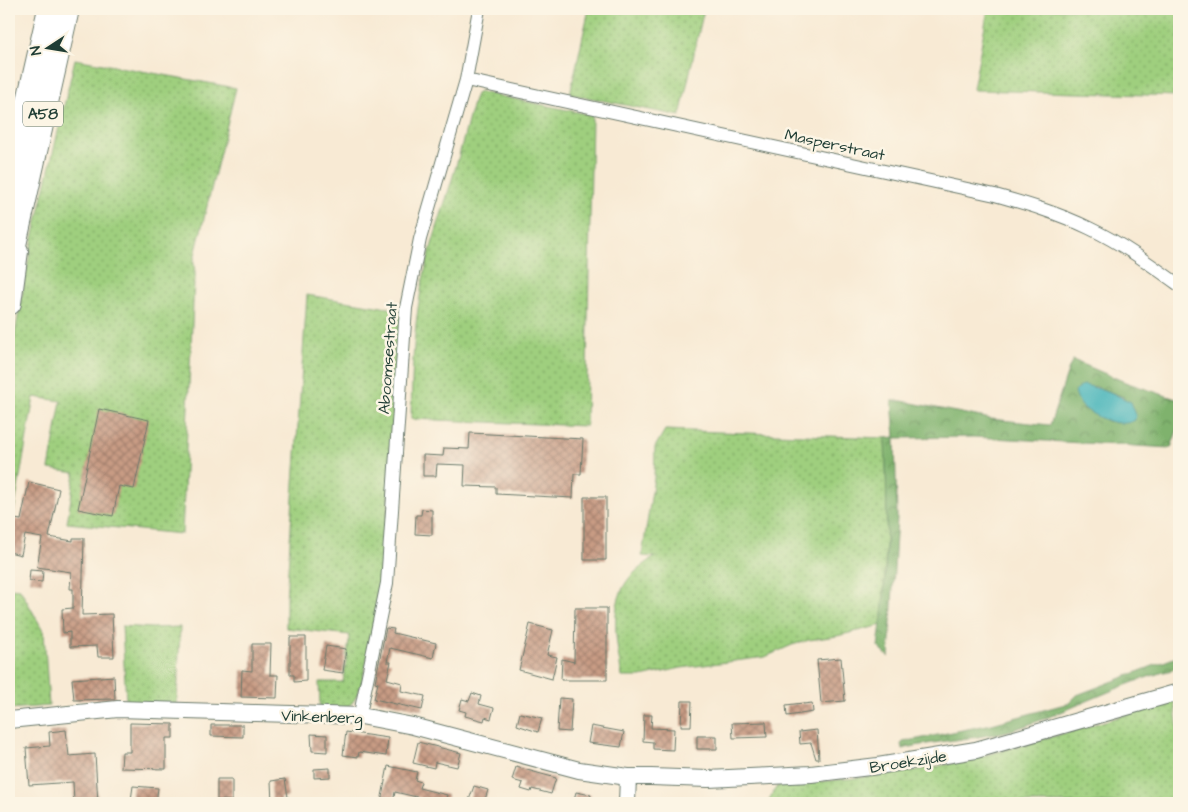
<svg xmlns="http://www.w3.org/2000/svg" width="1188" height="812" font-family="'Architects Daughter',sans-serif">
	<defs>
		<pattern id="grass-dots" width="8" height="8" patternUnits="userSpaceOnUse" patternTransform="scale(1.25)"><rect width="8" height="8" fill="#9fcf7e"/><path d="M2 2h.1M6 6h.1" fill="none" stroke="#81a968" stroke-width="1.8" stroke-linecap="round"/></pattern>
		<pattern id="forest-crowns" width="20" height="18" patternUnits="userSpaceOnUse" patternTransform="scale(1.25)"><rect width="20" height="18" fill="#7fb26d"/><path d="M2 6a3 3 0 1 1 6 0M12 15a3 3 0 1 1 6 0" fill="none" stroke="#67925a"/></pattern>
		<pattern id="building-cross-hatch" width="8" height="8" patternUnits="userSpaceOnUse" patternTransform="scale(1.25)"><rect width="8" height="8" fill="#c89b84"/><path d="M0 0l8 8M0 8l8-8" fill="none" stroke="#a2806d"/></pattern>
	</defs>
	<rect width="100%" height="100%" fill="#fcf5e5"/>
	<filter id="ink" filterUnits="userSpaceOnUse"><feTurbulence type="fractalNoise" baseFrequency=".02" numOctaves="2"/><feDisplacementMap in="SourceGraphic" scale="10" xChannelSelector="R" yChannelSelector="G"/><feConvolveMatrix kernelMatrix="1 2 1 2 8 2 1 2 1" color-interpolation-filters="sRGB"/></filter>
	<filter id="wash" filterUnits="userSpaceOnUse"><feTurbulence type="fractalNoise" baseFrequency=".0096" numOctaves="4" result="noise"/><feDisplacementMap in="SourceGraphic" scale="20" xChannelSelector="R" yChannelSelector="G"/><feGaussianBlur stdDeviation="1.12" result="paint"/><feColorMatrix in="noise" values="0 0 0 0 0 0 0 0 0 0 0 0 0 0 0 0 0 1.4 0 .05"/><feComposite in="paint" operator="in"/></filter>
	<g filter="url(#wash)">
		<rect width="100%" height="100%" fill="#f8ead4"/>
		<path fill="url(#grass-dots)" stroke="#5f8659" d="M 589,9 L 704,9 L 680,116 L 570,94 Z
			M 988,9 L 1179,9 L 1179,96 L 974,90 L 973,89 Z
			M 75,59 L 236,88 L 194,259 C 193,267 197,275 194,282 L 182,534 L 67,523 L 75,473 L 49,469 L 61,401 L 34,397 L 14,511 L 9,510 L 9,366 L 31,247 Z
			M 480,92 L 592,115 L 586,426 L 411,419 C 412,376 413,333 421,290 C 428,251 442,214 453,176 C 461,150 467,124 474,99 L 476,94 Z
			M 307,295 L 401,310 L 382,595 L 361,686 C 350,713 346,708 320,707 L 319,682 L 343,682 L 350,635 L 286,628 L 286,599 Z
			M 665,430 L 885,438 C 888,501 886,562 882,625 L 837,636 L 809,640 L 792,645 L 765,657 L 681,668 L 641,677 L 622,677 C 617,646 607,603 631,576 C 638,569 646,563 655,557 L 642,556 L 654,478 L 655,447 Z
			M 9,588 L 20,589 L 44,632 L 49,706 L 9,709 Z
			M 122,626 L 152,628 L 180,627 L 177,704 L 126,702 Z
			M 1174,701 L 1179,738 L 1179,803 L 767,803 L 777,786 C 830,780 883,777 935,767 C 1016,750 1095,723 1174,701 Z"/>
		<path fill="url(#forest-crowns)" stroke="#4f7850" fill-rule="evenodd" d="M 1073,360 L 1125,382 L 1179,400 L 1179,425 L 1171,448 L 974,437 L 895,438 L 897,517 L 889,657 L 878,647 C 888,578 888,508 885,438 L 895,437 L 892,401 L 902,401 L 991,419 L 1050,425 L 1069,368 ZM 1094,386 L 1124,397 L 1109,422 L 1083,408 Z
			M 1179,656 L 1179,668 C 1124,681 1075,709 1022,727 C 983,740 941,739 902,749 L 901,744 L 903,742 L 992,724 L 1069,703 L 1077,695 Z"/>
		<path fill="#42b3b9" stroke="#307876" d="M 1085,385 L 1110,392 L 1131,402 L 1136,415 L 1135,420 C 1121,429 1093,417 1082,406 C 1078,402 1077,397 1075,392 L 1080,386 Z"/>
		<g id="blocks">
			<path fill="url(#building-cross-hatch)" d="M 99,409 L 149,420 L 134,489 L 119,486 L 113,516 L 78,509 Z
				M 470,433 L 583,439 L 581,474 L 574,474 L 573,498 L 496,494 L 496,487 L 464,486 L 465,465 L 437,464 L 436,476 L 423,476 L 423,455 L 443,456 L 444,448 L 469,449 Z
				M 29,482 L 59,489 L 49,537 L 73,541 L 73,538 L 84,538 L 82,615 L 112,614 L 114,657 L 98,657 L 97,646 L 70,647 L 70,632 L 63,633 L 62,609 L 73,608 L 73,589 L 70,589 L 71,572 L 37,567 L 42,538 L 25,535 L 21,555 L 9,552 L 9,518 L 21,520 Z
				M 584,497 L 606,497 L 606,560 L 584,560 Z
				M 422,509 L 432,510 L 432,535 L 415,534 L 416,515 L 421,515 Z
				M 30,570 L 43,571 L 42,582 L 29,581 Z
				M 575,608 L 607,608 L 607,680 L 561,680 L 562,659 L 574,662 Z
				M 530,624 L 553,630 L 547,655 L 557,657 L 552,679 L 519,670 Z
				M 386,628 L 394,629 L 393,633 L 436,643 L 433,658 L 390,648 L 387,662 L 391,662 L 387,679 L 402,683 L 401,691 L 425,696 L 422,710 L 374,699 L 378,683 L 375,682 Z
				M 290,637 L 306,637 L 306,681 L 294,682 L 294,675 L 290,675 Z
				M 252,644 L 271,644 L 270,675 L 278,675 L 277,698 L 241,697 L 242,670 L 252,671 Z
				M 326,646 L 346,649 L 343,673 L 322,670 Z
				M 841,658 L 845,701 L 821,703 L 817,660 Z
				M 114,676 L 115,699 L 74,700 L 72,679 Z
				M 472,693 L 481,696 L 479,704 L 494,708 L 491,719 L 485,717 L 484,721 L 465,716 L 466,712 L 459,710 L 462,699 L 469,701 Z
				M 559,698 L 572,699 L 570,732 L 557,731 Z
				M 682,701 L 692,701 L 691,726 L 681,726 Z
				M 803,703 L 803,704 L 812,703 L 813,712 L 787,716 L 786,705 Z
				M 520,713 L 542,718 L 538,732 L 517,725 Z
				M 644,715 L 652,715 L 651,728 L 674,729 L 673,750 L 653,749 L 653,742 L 643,741 Z
				M 766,722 L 767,737 L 733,738 L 732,723 Z
				M 130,723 L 173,724 L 173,738 L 166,738 L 166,769 L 121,768 L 122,752 L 130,752 Z
				M 211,725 L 243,725 L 243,737 L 211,736 Z
				M 591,726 L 624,732 L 621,747 L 588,743 Z
				M 66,730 L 69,756 L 95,754 L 98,803 L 74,803 L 73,782 L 29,785 L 26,748 L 50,746 L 49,732 Z
				M 817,730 L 819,759 L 816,759 L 811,743 L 800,744 L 799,732 Z
				M 346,732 L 388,738 L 386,756 L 359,752 L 358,757 L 343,755 Z
				M 311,734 L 327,735 L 327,752 L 312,751 Z
				M 697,736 L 717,736 L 717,749 L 697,749 Z
				M 418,742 L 461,753 L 457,767 L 435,762 L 434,768 L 413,763 Z
				M 388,766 L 417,772 L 415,780 L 421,782 L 419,788 L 447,795 L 446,803 L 419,803 L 421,798 L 395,792 L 393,803 L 381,802 Z
				M 516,767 L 556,778 L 551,794 L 532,789 L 531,792 L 521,789 L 523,783 L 512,780 Z
				M 330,768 L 330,777 L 314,778 L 314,769 Z
				M 217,779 L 232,779 L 232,801 L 217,800 Z
				M 285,779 L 288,797 L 281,798 L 281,802 L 272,803 L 271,781 Z
				M 133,786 L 158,788 L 156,803 L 131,800 Z
				M 474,786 L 488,790 L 484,803 L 468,803 Z
				M 576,792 L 591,795 L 589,803 L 573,803 Z"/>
		</g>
	</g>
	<g filter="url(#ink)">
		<use href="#blocks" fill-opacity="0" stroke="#6b7a6c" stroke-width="1"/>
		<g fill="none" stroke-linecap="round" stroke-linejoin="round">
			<g stroke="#6b7a6c" stroke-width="14">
				<path id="minor" d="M 466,80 L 995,195 C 1027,204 1058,213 1089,228 C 1121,243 1150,264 1179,285
					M 361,716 L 361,709 L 387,583 L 406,308 L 420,239 L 466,80 L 479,9"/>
			</g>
			<g stroke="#6b7a6c" stroke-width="18">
				<path id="tertiary" d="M 9,720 L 118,709 L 361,716 L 413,726 L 579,770 L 628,777 L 651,777 L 708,779 L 811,774 L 878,766 L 976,750 L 1179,692
					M 627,803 L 628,777"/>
			</g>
			<g stroke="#6b7a6c" stroke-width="26">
				<path id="motorway" d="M 9,189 L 50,9
					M 9,267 L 67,9
					M 9,303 L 16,251"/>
			</g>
			<use href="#minor" stroke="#fff" stroke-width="12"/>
			<use href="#tertiary" stroke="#fff" stroke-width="16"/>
			<use href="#motorway" stroke="#fff" stroke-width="24"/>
		</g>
	</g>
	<g text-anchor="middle" stroke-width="5" stroke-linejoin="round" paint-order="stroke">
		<rect fill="#fcf5e5" stroke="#617469" stroke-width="1" x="23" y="101.5" width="40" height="25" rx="4"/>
		<g font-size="15" font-weight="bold" fill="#1f3d34">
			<text x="43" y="119">A58</text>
		</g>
		<g font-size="16" fill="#1f3d34" stroke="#fcf5e5">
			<text transform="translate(835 144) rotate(12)" y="6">Masperstraat</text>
			<text transform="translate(387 358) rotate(-86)" y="6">Aboomsestraat</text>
			<text transform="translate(322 716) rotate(2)" y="6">Vinkenberg</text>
			<text transform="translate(908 761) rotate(-9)" y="6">Broekzijde</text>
		</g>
	</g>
	<rect width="1188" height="812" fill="none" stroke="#fcf5e5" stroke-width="30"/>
	<g transform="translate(48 48) rotate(258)" stroke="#fcf5e5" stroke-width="4" paint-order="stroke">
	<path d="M0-4L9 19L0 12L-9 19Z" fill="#1f3d34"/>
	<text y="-8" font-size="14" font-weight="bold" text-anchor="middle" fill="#1f3d34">N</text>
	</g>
</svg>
